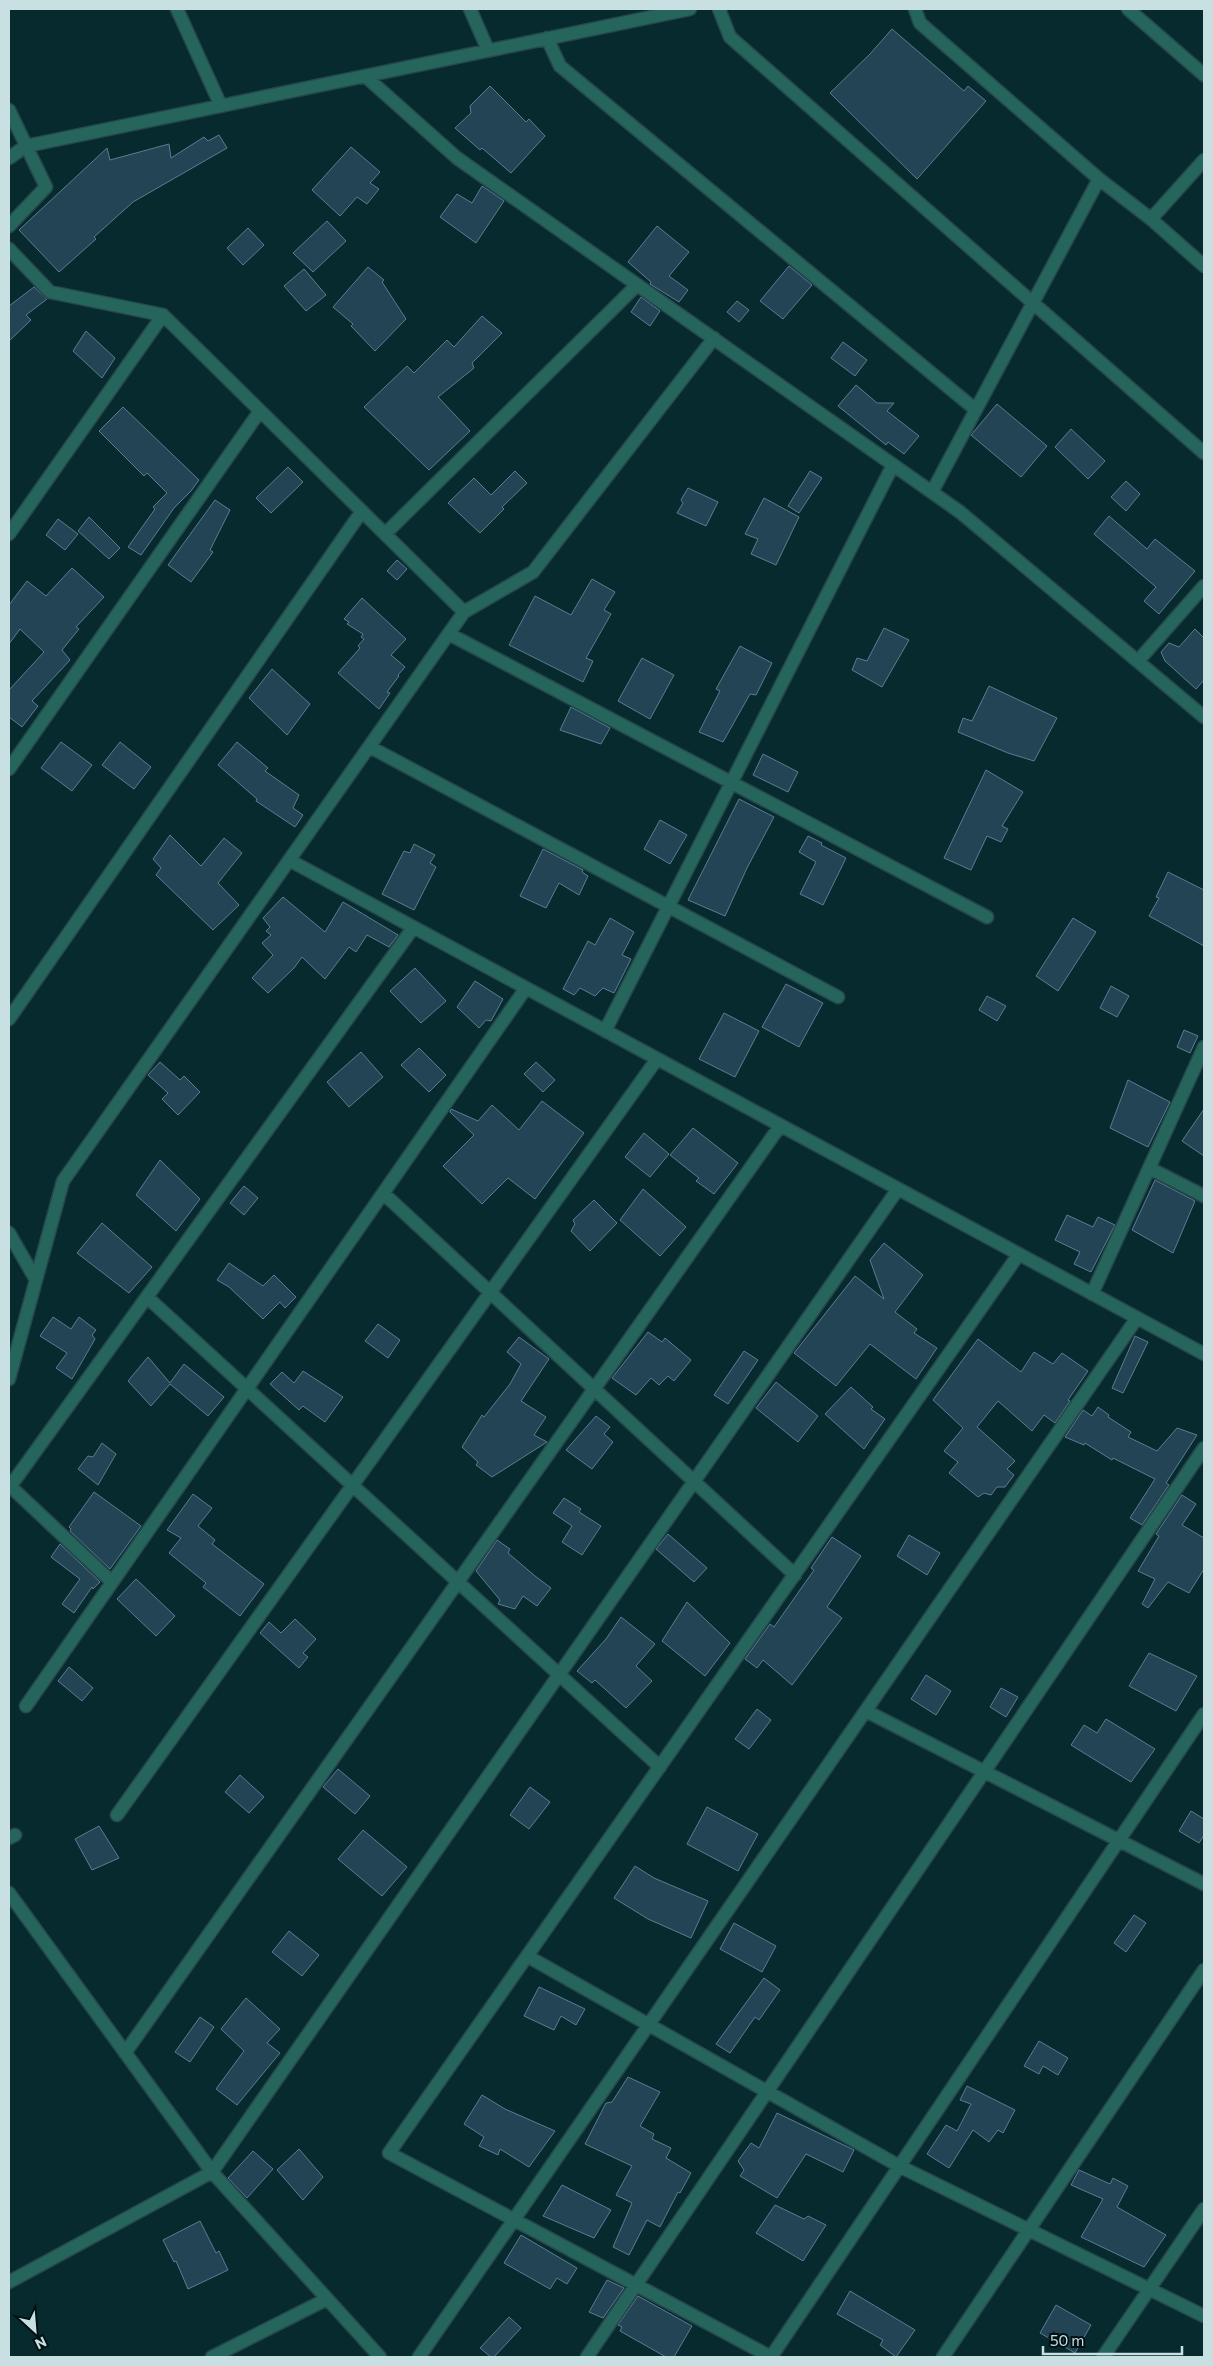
<svg xmlns="http://www.w3.org/2000/svg" width="1213" height="2366" font-family="Commissioner,sans-serif">
	<rect width="100%" height="100%" fill="#072a2f"/>
	<path fill="#245" stroke="#5a7d91" d="M 892,29 L 964,91 L 968,86 L 986,101 L 917,179 L 830,93 L 870,54 Z
		M 490,86 L 526,122 L 529,119 L 545,136 L 511,173 L 482,148 L 480,150 L 455,128 L 471,113 L 470,106 Z
		M 219,135 L 227,148 L 133,202 L 94,237 L 96,239 L 59,272 L 19,230 L 107,148 L 110,160 L 169,144 L 171,158 L 204,137 L 208,141 Z
		M 351,147 L 380,172 L 370,183 L 379,189 L 367,204 L 357,197 L 340,216 L 312,190 Z
		M 482,186 L 504,201 L 476,243 L 440,217 L 457,194 L 472,203 Z
		M 327,221 L 346,241 L 313,272 L 293,253 Z
		M 657,226 L 689,252 L 669,276 L 688,290 L 679,302 L 650,284 L 651,282 L 628,262 Z
		M 248,228 L 264,245 L 243,265 L 227,248 Z
		M 789,266 L 812,285 L 783,319 L 760,301 Z
		M 368,267 L 384,280 L 382,282 L 406,319 L 375,351 L 351,326 L 353,324 L 333,307 Z
		M 304,269 L 326,295 L 306,311 L 284,286 Z
		M 34,287 L 47,299 L 26,315 L 31,320 L 9,341 L 9,306 Z
		M 641,297 L 660,311 L 650,326 L 631,312 Z
		M 737,301 L 749,310 L 739,322 L 727,312 Z
		M 482,316 L 502,333 L 472,363 L 474,368 L 438,397 L 470,431 L 429,470 L 364,407 L 407,366 L 414,373 L 447,340 L 454,347 Z
		M 86,331 L 115,358 L 102,378 L 73,351 Z
		M 843,342 L 867,360 L 855,376 L 831,358 Z
		M 856,385 L 877,403 L 894,403 L 887,411 L 919,436 L 904,454 L 888,442 L 886,445 L 838,406 Z
		M 997,404 L 1047,446 L 1021,477 L 971,435 Z
		M 123,407 L 199,480 L 191,491 L 174,508 L 141,555 L 128,547 L 155,509 L 153,507 L 167,493 L 147,473 L 144,476 L 99,431 Z
		M 1071,429 L 1105,461 L 1088,479 L 1055,447 Z
		M 288,467 L 303,482 L 271,513 L 256,498 Z
		M 515,471 L 527,483 L 502,507 L 504,509 L 480,533 L 448,503 L 474,478 L 491,495 Z
		M 810,471 L 822,478 L 799,513 L 788,506 Z
		M 1126,481 L 1140,494 L 1126,511 L 1111,497 Z
		M 688,488 L 718,502 L 706,526 L 677,513 L 683,503 L 681,500 Z
		M 764,498 L 799,517 L 776,565 L 751,554 L 758,539 L 745,534 Z
		M 215,500 L 230,510 L 210,550 L 213,552 L 191,582 L 168,565 Z
		M 1109,516 L 1147,549 L 1155,539 L 1195,571 L 1159,614 L 1144,601 L 1156,587 L 1094,534 Z
		M 89,517 L 120,548 L 109,559 L 78,531 Z
		M 58,519 L 78,534 L 65,550 L 46,535 Z
		M 397,560 L 407,569 L 397,580 L 387,571 Z
		M 72,568 L 104,597 L 76,627 L 79,629 L 62,650 L 70,660 L 32,701 L 38,706 L 22,727 L 9,717 L 9,690 L 44,652 L 20,629 L 9,644 L 9,605 L 27,581 L 46,596 Z
		M 592,579 L 615,592 L 604,610 L 611,614 L 586,658 L 593,661 L 583,682 L 509,645 L 535,596 L 571,615 Z
		M 362,598 L 406,639 L 391,655 L 405,667 L 398,675 L 399,676 L 387,692 L 390,693 L 379,709 L 338,673 L 360,648 L 358,646 L 364,639 L 361,637 L 363,634 L 347,624 L 349,622 L 344,619 Z
		M 884,628 L 909,640 L 882,687 L 852,670 L 857,658 L 867,661 Z
		M 1195,629 L 1204,638 L 1204,680 L 1196,689 L 1165,661 L 1161,652 L 1169,643 L 1179,647 Z
		M 740,646 L 772,663 L 756,695 L 750,694 L 723,742 L 699,732 L 720,691 L 716,689 Z
		M 642,658 L 674,675 L 650,719 L 618,701 Z
		M 272,669 L 310,704 L 287,735 L 249,698 Z
		M 989,686 L 1057,718 L 1034,761 L 1008,753 L 958,732 L 963,718 L 972,721 Z
		M 571,707 L 610,728 L 601,744 L 560,730 Z
		M 61,742 L 92,765 L 72,791 L 41,768 Z
		M 120,742 L 151,767 L 134,789 L 102,765 Z
		M 237,742 L 268,768 L 265,771 L 299,795 L 293,808 L 303,815 L 295,827 L 256,801 L 257,799 L 218,765 Z
		M 763,754 L 798,772 L 788,792 L 753,775 Z
		M 986,770 L 1023,792 L 1002,826 L 1008,829 L 1001,842 L 987,836 L 971,870 L 944,858 Z
		M 739,799 L 774,817 L 747,868 L 725,916 L 688,900 Z
		M 660,820 L 687,835 L 670,864 L 644,849 Z
		M 170,835 L 201,866 L 224,838 L 242,853 L 218,883 L 239,905 L 213,930 L 156,875 L 161,868 L 153,859 Z
		M 808,836 L 822,843 L 821,845 L 846,858 L 823,905 L 800,894 L 816,862 L 799,852 Z
		M 414,844 L 435,855 L 430,863 L 436,867 L 414,910 L 382,894 L 404,851 L 410,853 Z
		M 543,849 L 583,870 L 582,872 L 588,876 L 579,895 L 559,883 L 546,908 L 520,896 Z
		M 1168,872 L 1204,890 L 1204,946 L 1149,916 L 1159,898 L 1156,897 Z
		M 283,897 L 325,932 L 343,902 L 398,935 L 389,947 L 367,935 L 356,952 L 349,947 L 325,979 L 302,957 L 294,968 L 268,993 L 252,978 L 273,955 L 262,943 L 271,935 L 266,931 L 270,927 L 263,918 Z
		M 610,918 L 634,932 L 622,955 L 631,959 L 614,993 L 603,988 L 595,996 L 580,988 L 574,995 L 563,989 L 588,941 L 595,945 Z
		M 1073,918 L 1096,932 L 1058,991 L 1036,976 Z
		M 415,968 L 446,1001 L 421,1023 L 390,991 Z
		M 475,981 L 503,999 L 491,1021 L 486,1020 L 479,1028 L 457,1007 Z
		M 786,984 L 823,1003 L 799,1047 L 762,1027 Z
		M 1111,986 L 1129,996 L 1117,1017 L 1100,1008 Z
		M 987,996 L 1006,1006 L 997,1021 L 979,1010 Z
		M 724,1013 L 759,1031 L 735,1077 L 699,1059 Z
		M 1184,1030 L 1198,1036 L 1190,1053 L 1177,1047 Z
		M 419,1048 L 446,1075 L 429,1092 L 401,1065 Z
		M 361,1052 L 383,1077 L 349,1107 L 327,1082 Z
		M 160,1062 L 180,1080 L 184,1076 L 200,1092 L 178,1115 L 162,1099 L 168,1093 L 148,1075 Z
		M 536,1062 L 555,1080 L 543,1092 L 524,1074 Z
		M 1128,1080 L 1170,1102 L 1148,1147 L 1110,1128 Z
		M 542,1101 L 584,1133 L 535,1199 L 508,1178 L 482,1204 L 443,1166 L 474,1135 L 450,1112 L 451,1109 L 478,1121 L 492,1105 L 519,1130 Z
		M 1204,1109 L 1204,1156 L 1182,1141 Z
		M 693,1128 L 738,1163 L 714,1194 L 696,1181 L 699,1178 L 670,1155 Z
		M 644,1133 L 669,1154 L 650,1177 L 625,1157 Z
		M 160,1160 L 200,1199 L 176,1231 L 136,1195 Z
		M 1155,1180 L 1195,1201 L 1173,1253 L 1132,1230 Z
		M 244,1186 L 258,1198 L 244,1215 L 230,1203 Z
		M 643,1189 L 686,1227 L 660,1256 L 620,1220 Z
		M 594,1200 L 617,1223 L 590,1251 L 571,1231 L 575,1224 L 573,1220 Z
		M 1067,1215 L 1093,1227 L 1098,1217 L 1115,1225 L 1091,1272 L 1074,1264 L 1080,1252 L 1055,1240 Z
		M 102,1223 L 152,1267 L 129,1293 L 77,1253 Z
		M 884,1243 L 923,1275 L 895,1312 L 917,1329 L 914,1333 L 937,1348 L 916,1379 L 870,1344 L 836,1386 L 794,1353 L 855,1276 L 884,1299 L 870,1260 Z
		M 229,1263 L 263,1286 L 274,1275 L 296,1297 L 285,1308 L 280,1302 L 263,1319 L 229,1287 L 217,1280 Z
		M 53,1317 L 71,1329 L 79,1317 L 96,1330 L 92,1335 L 95,1339 L 72,1379 L 56,1368 L 67,1353 L 40,1336 Z
		M 378,1324 L 400,1340 L 388,1358 L 365,1341 Z
		M 648,1332 L 662,1342 L 665,1338 L 691,1360 L 674,1381 L 668,1376 L 659,1385 L 651,1378 L 636,1395 L 612,1378 Z
		M 1135,1336 L 1148,1342 L 1123,1393 L 1112,1388 Z
		M 519,1337 L 549,1359 L 521,1401 L 546,1417 L 534,1435 L 547,1442 L 492,1477 L 476,1465 L 478,1462 L 462,1447 L 482,1415 L 484,1417 L 510,1384 L 521,1364 L 507,1352 Z
		M 978,1339 L 1021,1372 L 1034,1352 L 1053,1364 L 1062,1353 L 1088,1371 L 1068,1400 L 1070,1401 L 1055,1423 L 1044,1415 L 1032,1431 L 998,1401 L 977,1427 L 1015,1461 L 1007,1469 L 1014,1475 L 1005,1487 L 997,1487 L 991,1495 L 984,1493 L 978,1497 L 949,1473 L 958,1462 L 944,1451 L 963,1428 L 933,1400 Z
		M 744,1351 L 758,1360 L 728,1404 L 714,1395 Z
		M 148,1357 L 170,1383 L 184,1364 L 224,1397 L 208,1416 L 170,1384 L 151,1406 L 128,1381 Z
		M 303,1371 L 343,1397 L 325,1422 L 303,1406 L 299,1410 L 270,1384 L 282,1372 L 294,1383 Z
		M 776,1382 L 818,1416 L 798,1442 L 756,1408 Z
		M 851,1387 L 873,1407 L 871,1409 L 885,1419 L 864,1449 L 825,1414 Z
		M 1098,1407 L 1109,1415 L 1108,1417 L 1131,1432 L 1128,1437 L 1157,1451 L 1177,1428 L 1197,1435 L 1166,1483 L 1169,1485 L 1142,1525 L 1130,1518 L 1155,1479 L 1113,1458 L 1112,1460 L 1085,1443 L 1084,1445 L 1065,1437 L 1083,1410 L 1092,1416 Z
		M 596,1416 L 610,1427 L 604,1434 L 613,1442 L 592,1469 L 566,1450 Z
		M 102,1443 L 116,1454 L 98,1485 L 78,1469 L 88,1456 L 93,1457 Z
		M 94,1492 L 141,1526 L 110,1569 L 70,1531 L 71,1529 L 69,1527 Z
		M 193,1494 L 212,1508 L 198,1526 L 215,1540 L 212,1544 L 264,1584 L 240,1616 L 203,1587 L 206,1583 L 169,1553 L 181,1538 L 167,1530 Z
		M 1182,1495 L 1196,1504 L 1182,1525 L 1204,1538 L 1204,1569 L 1189,1593 L 1168,1582 L 1148,1608 L 1142,1604 L 1155,1579 L 1138,1571 L 1159,1536 L 1156,1534 Z
		M 564,1498 L 581,1509 L 579,1512 L 601,1526 L 582,1555 L 562,1542 L 572,1526 L 553,1513 Z
		M 668,1534 L 707,1568 L 694,1582 L 656,1549 Z
		M 909,1535 L 940,1553 L 927,1575 L 897,1556 Z
		M 832,1537 L 861,1556 L 827,1607 L 842,1618 L 792,1685 L 763,1660 L 757,1668 L 745,1659 L 770,1624 L 774,1627 L 814,1570 L 811,1568 Z
		M 497,1540 L 510,1549 L 508,1553 L 535,1576 L 551,1588 L 537,1606 L 523,1596 L 515,1609 L 498,1604 L 500,1600 L 476,1571 Z
		M 60,1544 L 100,1582 L 93,1589 L 92,1587 L 74,1613 L 62,1604 L 80,1579 L 51,1557 Z
		M 136,1579 L 175,1616 L 156,1636 L 117,1599 Z
		M 687,1602 L 730,1643 L 705,1676 L 662,1641 Z
		M 621,1617 L 655,1644 L 636,1666 L 652,1681 L 626,1708 L 595,1680 L 592,1683 L 577,1671 L 606,1639 Z
		M 295,1619 L 316,1639 L 303,1653 L 308,1657 L 299,1668 L 260,1633 L 269,1622 L 281,1633 Z
		M 1149,1653 L 1197,1676 L 1176,1711 L 1129,1686 Z
		M 69,1667 L 93,1688 L 82,1701 L 58,1681 Z
		M 926,1675 L 951,1691 L 936,1715 L 911,1699 Z
		M 1001,1688 L 1018,1697 L 1006,1717 L 990,1707 Z
		M 757,1709 L 771,1720 L 749,1749 L 735,1739 Z
		M 1106,1719 L 1155,1749 L 1131,1782 L 1071,1745 L 1084,1725 L 1097,1733 Z
		M 338,1769 L 370,1796 L 355,1814 L 323,1787 Z
		M 240,1775 L 264,1797 L 249,1813 L 225,1792 Z
		M 530,1787 L 550,1802 L 529,1829 L 510,1815 Z
		M 707,1807 L 758,1834 L 738,1871 L 687,1844 Z
		M 1191,1811 L 1204,1819 L 1204,1835 L 1199,1843 L 1179,1831 Z
		M 99,1826 L 119,1858 L 92,1870 L 75,1839 Z
		M 363,1830 L 407,1867 L 382,1896 L 338,1859 Z
		M 635,1866 L 654,1878 L 708,1901 L 691,1938 L 648,1919 L 614,1898 Z
		M 1134,1915 L 1146,1923 L 1126,1952 L 1114,1943 Z
		M 734,1923 L 776,1946 L 762,1972 L 720,1949 Z
		M 289,1931 L 319,1955 L 302,1976 L 272,1952 Z
		M 764,1978 L 780,1990 L 759,2020 L 755,2017 L 730,2053 L 716,2044 Z
		M 539,1987 L 585,2009 L 576,2025 L 561,2016 L 554,2030 L 524,2016 Z
		M 246,1998 L 280,2029 L 267,2043 L 280,2053 L 237,2105 L 216,2089 L 244,2051 L 221,2029 Z
		M 200,2017 L 214,2027 L 190,2062 L 175,2052 Z
		M 1039,2041 L 1068,2058 L 1058,2075 L 1043,2066 L 1039,2074 L 1024,2066 Z
		M 628,2077 L 660,2092 L 640,2126 L 654,2134 L 652,2139 L 671,2148 L 666,2158 L 691,2173 L 680,2193 L 678,2192 L 660,2227 L 647,2220 L 629,2255 L 613,2247 L 632,2203 L 616,2195 L 632,2166 L 585,2144 L 606,2103 L 612,2102 Z
		M 967,2086 L 1015,2110 L 1003,2133 L 998,2130 L 989,2142 L 973,2130 L 949,2168 L 927,2154 L 946,2125 L 957,2131 L 971,2104 L 960,2100 Z
		M 482,2095 L 505,2109 L 555,2131 L 529,2167 L 500,2149 L 498,2155 L 479,2146 L 484,2137 L 464,2124 Z
		M 777,2113 L 854,2150 L 843,2172 L 806,2154 L 777,2198 L 740,2176 L 744,2170 L 738,2161 L 751,2143 L 759,2148 Z
		M 299,2149 L 323,2177 L 303,2200 L 277,2170 Z
		M 253,2151 L 273,2169 L 247,2198 L 228,2178 Z
		M 1079,2170 L 1110,2184 L 1113,2178 L 1128,2186 L 1117,2207 L 1166,2235 L 1144,2267 L 1081,2237 L 1103,2199 L 1071,2185 Z
		M 562,2185 L 611,2210 L 594,2238 L 543,2216 Z
		M 775,2205 L 804,2219 L 808,2216 L 826,2225 L 803,2261 L 756,2233 Z
		M 200,2221 L 216,2253 L 219,2251 L 228,2270 L 188,2289 L 176,2261 L 174,2262 L 163,2240 Z
		M 521,2235 L 577,2268 L 567,2284 L 557,2278 L 550,2289 L 504,2263 Z
		M 607,2280 L 624,2288 L 603,2318 L 589,2312 Z
		M 850,2291 L 915,2330 L 896,2357 L 880,2345 L 883,2340 L 837,2314 Z
		M 638,2296 L 692,2326 L 674,2357 L 666,2357 L 620,2331 L 622,2327 L 618,2325 Z
		M 1056,2305 L 1091,2325 L 1075,2353 L 1040,2333 Z
		M 509,2317 L 521,2328 L 494,2357 L 491,2357 L 480,2348 Z"/>
	<g fill="none" stroke-linecap="round" stroke-linejoin="round">
		<g stroke="#26474c" stroke-width="15">
			<path id="minor" d="M 177,9 L 221,106
				M 470,9 L 488,50
				M 719,9 L 730,37 L 1204,453
				M 915,9 L 920,23 L 1099,179 L 1151,219 L 1204,266
				M 1128,9 L 1204,75
				M 547,38 L 560,66 L 976,410
				M 365,76 L 457,158 L 960,512 L 1204,717
				M 9,110 L 46,187 L 9,226
				M 9,158 L 26,146 L 690,9
				M 1151,219 L 1204,160
				M 9,249 L 50,292 L 163,315 L 464,612
				M 932,492 L 1099,179
				M 9,534 L 163,315
				M 385,534 L 637,285
				M 449,634 L 987,917
				M 1138,661 L 1204,586
				M 370,747 L 838,997
				M 9,769 L 260,411
				M 289,860 L 1204,1354
				M 9,1019 L 362,511
				M 605,1031 L 893,465
				M 1149,1168 L 1204,1196
				M 383,1193 L 795,1575
				M 9,1233 L 36,1280
				M 1092,1294 L 1204,1047
				M 147,1297 L 660,1767
				M 9,1379 L 63,1181 L 464,612 L 533,572 L 714,338
				M 10,1486 L 112,1582
				M 9,1488 L 413,928
				M 26,1706 L 526,988
				M 866,1711 L 1204,1884
				M 117,1815 L 657,1059
				M 9,1838 L 15,1835
				M 9,1893 L 212,2172 L 380,2357
				M 527,1956 L 899,2166 L 1204,2316
				M 125,2053 L 780,1126
				M 9,2282 L 212,2172 L 898,1189
				M 212,2357 L 327,2299
				M 419,2357 L 1137,1318
				M 587,2357 L 1204,1448
				M 771,2357 L 389,2153 L 1019,1254
				M 771,2357 L 1204,1714
				M 943,2357 L 1204,1970
				M 1103,2357 L 1204,2209"/>
		</g>
		<use href="#minor" stroke="#25655c" stroke-width="12"/>
	</g>
	<rect width="1213" height="2366" fill="none" stroke="#c9e0e3" stroke-width="20"/>
	<g transform="translate(35 2331) rotate(154)" stroke="#021114" stroke-width="4" paint-order="stroke">
	<path d="M0-4L9 19L0 12L-9 19Z" fill="#c9e0e3"/>
	<text y="-8" font-size="14" font-weight="bold" text-anchor="middle" fill="#c9e0e3">N</text>
	</g>
	<path d="M1043 2346v8h139v-8" fill="none" stroke="#c9e0e3" stroke-width="2.5"/>
	<text x="1050" y="2346" font-size="15" fill="#c9e0e3" stroke="#021114" stroke-width="4" paint-order="stroke">50 m</text>
</svg>
